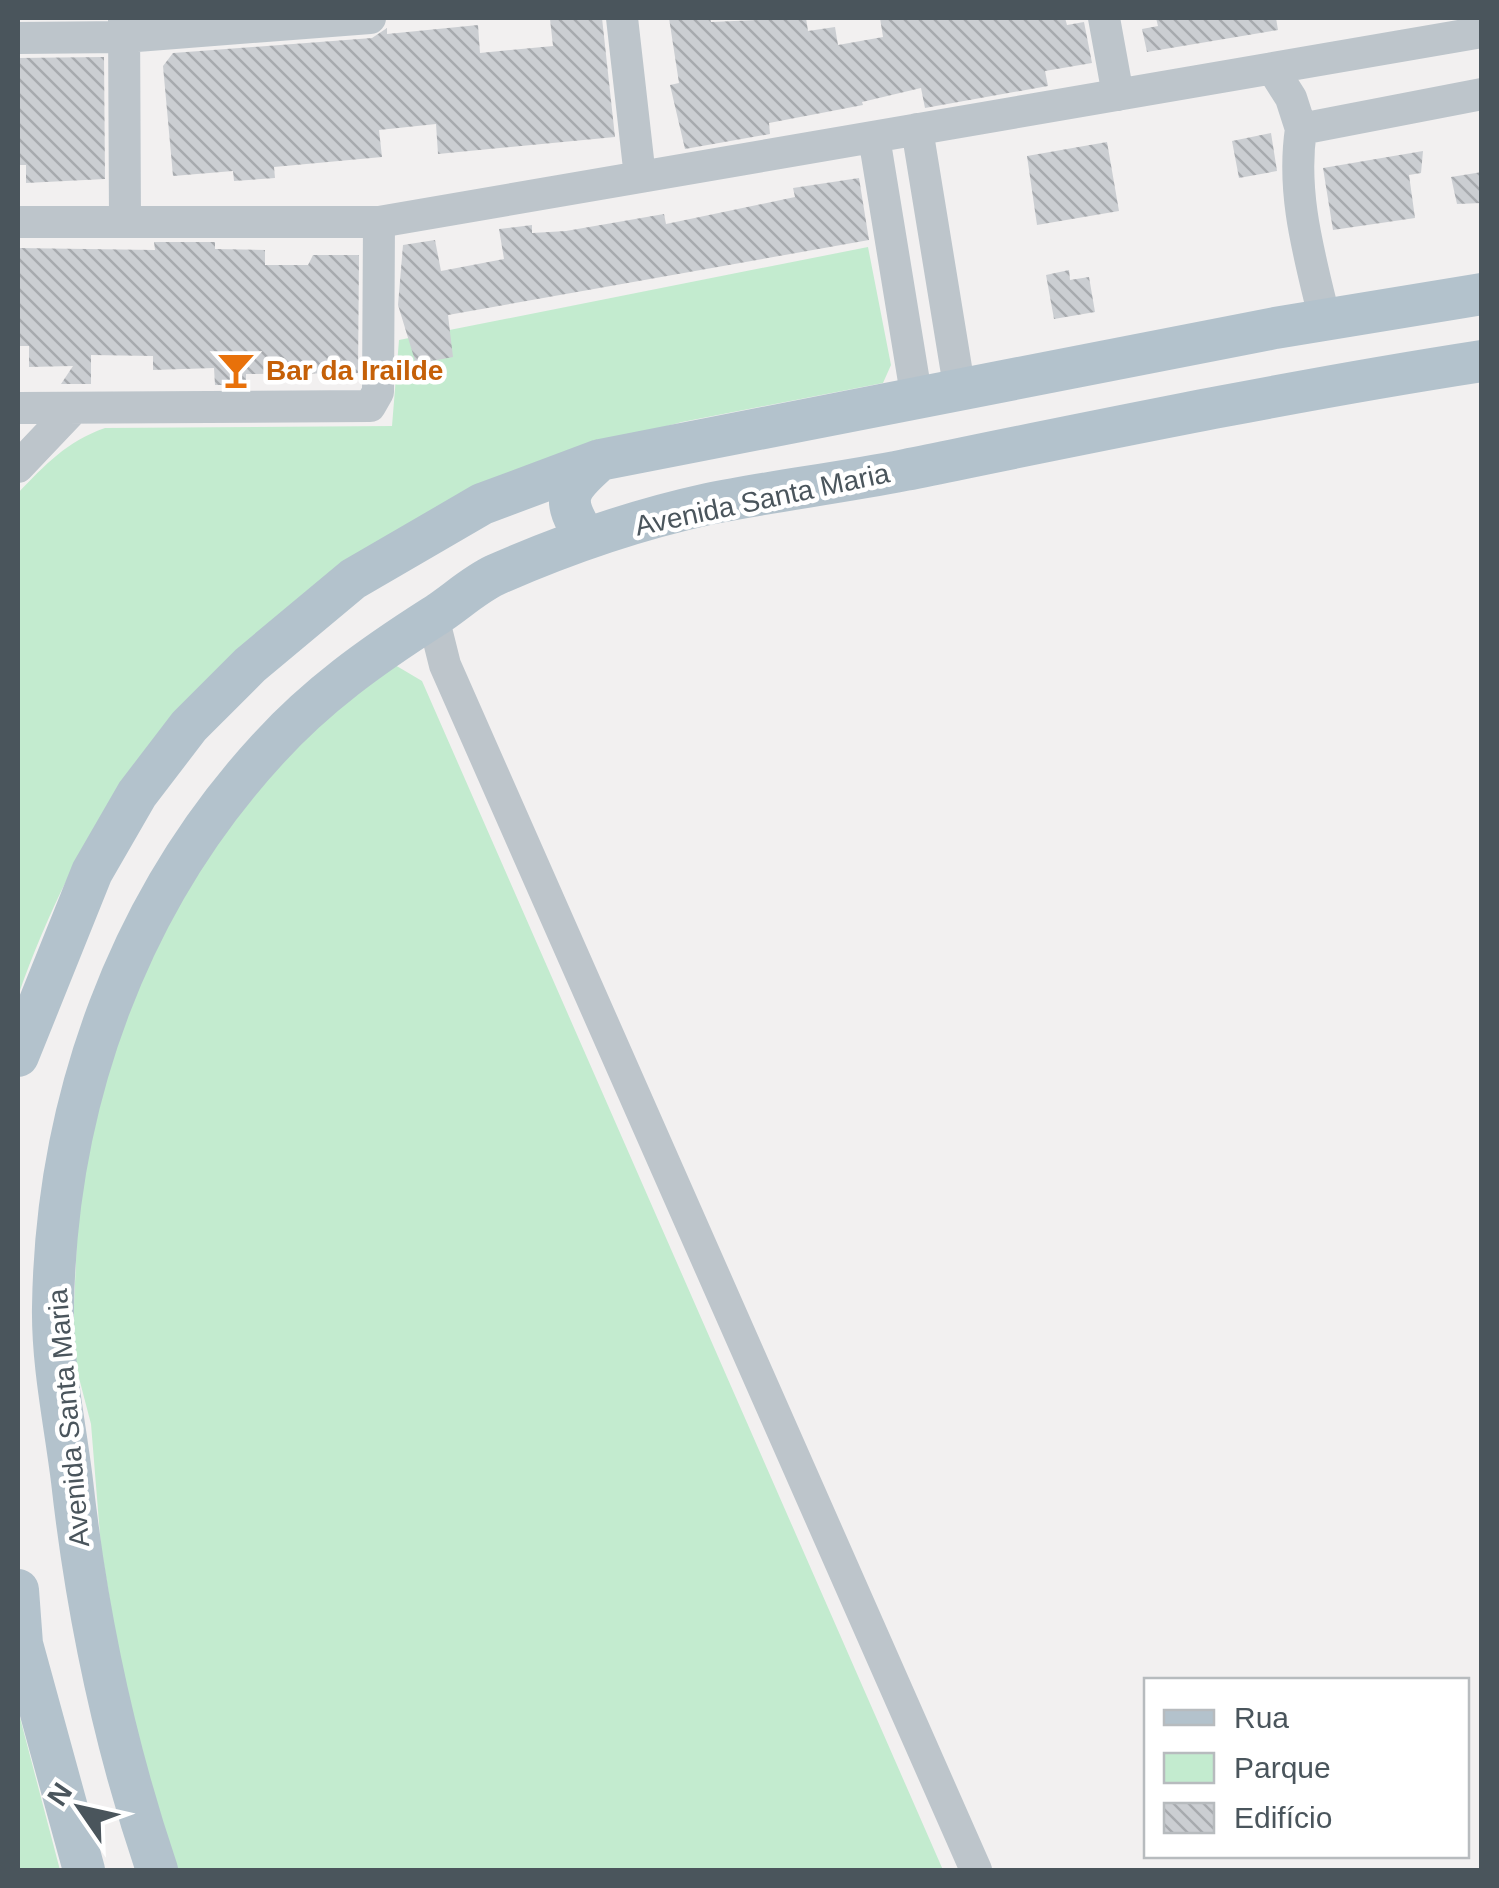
<svg xmlns="http://www.w3.org/2000/svg" width="1499" height="1888" font-family="Arial,sans-serif">
	<defs>
		<pattern id="building-back-hatch" width="6" height="6" patternUnits="userSpaceOnUse" patternTransform="scale(2.5)"><rect width="6" height="6" fill="#cbced2"/><path d="M-1 5l2 2M0 0l6 6M5-1l2 2" fill="none" stroke="#a7aaae"/></pattern>
	</defs>
	<rect width="100%" height="100%" fill="#f2f0f0"/>
	<path fill="#c3ebcf" d="M 868,247 L 891,365 L 883,383 L 682,422 L 582,449 L 495,482 L 135,764 C 84,839 48,911 18,996 L 18,493 C 45,465 67,441 105,428 L 392,426 L 399,340 Z
		M 395,665 L 422,681 L 943,1870 L 168,1870 L 141,1790 L 101,1547 L 91,1424 L 72,1351 L 81,1148 L 161,918 L 307,723 Z
		M 18,1710 L 60,1870 L 18,1870 Z"/>
	<path fill="url(#building-back-hatch)" d="M 602,18 L 615,137 L 438,154 L 436,124 L 379,130 L 382,157 L 274,167 L 275,178 L 234,181 L 233,171 L 173,176 L 163,66 L 173,53 L 372,38 L 387,28 L 387,34 L 478,25 L 480,53 L 553,46 L 550,19 Z
		M 669,18 L 710,18 L 711,22 L 806,18 L 808,31 L 835,27 L 838,45 L 883,37 L 880,18 L 1065,18 L 1067,25 L 1084,22 L 1092,63 L 1045,71 L 1048,86 L 925,108 L 921,88 L 862,102 L 863,105 L 769,123 L 770,134 L 685,149 L 670,85 L 679,83 Z
		M 1156,18 L 1276,18 L 1278,30 L 1147,52 L 1142,29 L 1158,26 Z
		M 104,57 L 105,179 L 26,183 L 26,165 L 18,165 L 18,58 Z
		M 1271,133 L 1277,171 L 1239,178 L 1232,141 Z
		M 1107,142 L 1119,211 L 1037,225 L 1027,156 Z
		M 1423,151 L 1421,173 L 1409,175 L 1415,218 L 1333,230 L 1323,168 Z
		M 1482,172 L 1482,203 L 1457,204 L 1451,177 Z
		M 859,178 L 869,240 L 448,315 L 453,357 L 416,364 L 398,305 L 403,245 L 435,240 L 441,271 L 504,259 L 499,229 L 532,225 L 532,233 L 566,231 L 664,214 L 666,224 L 795,197 L 793,188 Z
		M 154,242 L 215,242 L 215,249 L 265,250 L 265,265 L 308,265 L 313,255 L 359,255 L 358,373 L 246,374 L 246,385 L 215,385 L 214,368 L 153,370 L 153,356 L 91,355 L 91,384 L 61,384 L 73,366 L 29,367 L 29,346 L 18,346 L 18,248 L 155,250 Z
		M 1069,270 L 1070,280 L 1089,277 L 1095,312 L 1054,319 L 1046,275 Z"/>
	<g fill="none" stroke-linecap="round" stroke-linejoin="round">
		<path stroke="#bdc5cb" stroke-width="32" d="M 124,18 L 125,222
			M 622,18 L 640,177
			M 1104,18 L 1118,95
			M 18,38 L 124,37 L 370,18
			M 1272,68 L 1291,98 L 1301,129 L 1482,94
			M 917,129 L 960,392
			M 1301,129 C 1291,195 1310,257 1325,321
			M 874,137 L 917,400
			M 18,222 L 379,222 L 1482,32
			M 18,408 L 370,406 L 378,392 L 379,222
			M 18,467 L 74,408
			M 433,617 L 445,665 L 976,1870"/>
		<path stroke="#b3c2cc" stroke-width="42" d="M 586,538 C 560,498 566,490 600,460
			M 18,1056 L 92,872 L 137,794 L 189,726 L 250,665 L 353,579 L 482,504 L 600,460 L 1275,328 L 1482,294
			M 18,1590 L 22,1644 L 84,1870
			M 157,1870 C 114,1743 87,1615 72,1481 C 65,1424 52,1364 53,1307 C 56,1102 128,901 268,749 C 317,695 372,656 433,617 C 454,604 472,586 495,575 C 563,545 635,520 708,504 C 773,491 839,483 905,470 C 1097,431 1288,391 1482,361"/>
	</g>
	<defs>
		<g id="bar-bare" transform="scale(3)"><path d="M-6-5H6L.8 .8V4.5H3.5V6h-7V4.5H-.8V.8Z" fill="#e8710a" stroke="#fff" stroke-width="2.5" paint-order="stroke"/></g>
	</defs>
	<g fill-rule="evenodd">
		<use href="#bar-bare" x="236" y="370"/>
	</g>
	<g text-anchor="middle" stroke-width="9" stroke-linejoin="round" paint-order="stroke">
		<g font-size="28" font-weight="bold" fill="#c56008" stroke="#fff" text-anchor="start">
			<text x="266" y="380">Bar da Irailde</text>
		</g>
		<g font-size="28" fill="#4a555c" stroke="#fff">
			<text transform="translate(762 499) rotate(-12)" y="10">Avenida Santa Maria</text>
			<text transform="translate(68 1418) rotate(-95)" y="10">Avenida Santa Maria</text>
		</g>
	</g>
	<rect width="1499" height="1888" fill="none" stroke="#4a555c" stroke-width="40"/>
	<rect x="1144" y="1678" width="325" height="180" fill="#ffffff" stroke="#b7bbbe" stroke-width="2.5"/>
	<rect x="1164" y="1710" width="50" height="15" fill="#b3c2cc" stroke="#b7bbbe" stroke-width="2.5"/>
	<text x="1234" y="1728" font-size="30" fill="#4a555c">Rua</text>
	<rect x="1164" y="1753" width="50" height="30" fill="#c3ebcf" stroke="#b7bbbe" stroke-width="2.5"/>
	<text x="1234" y="1778" font-size="30" fill="#4a555c">Parque</text>
	<rect x="1164" y="1803" width="50" height="30" fill="url(#building-back-hatch)" stroke="#b7bbbe" stroke-width="2.5"/>
	<text x="1234" y="1828" font-size="30" fill="#4a555c">Edifício</text>
	<g transform="translate(80 1808) rotate(304)" stroke="#ffffff" stroke-width="8" paint-order="stroke">
	<path d="M0-8L18 38L0 25L-18 38Z" fill="#4a555c"/>
	<text y="-15" font-size="28" font-weight="bold" text-anchor="middle" fill="#4a555c">N</text>
	</g>
</svg>
